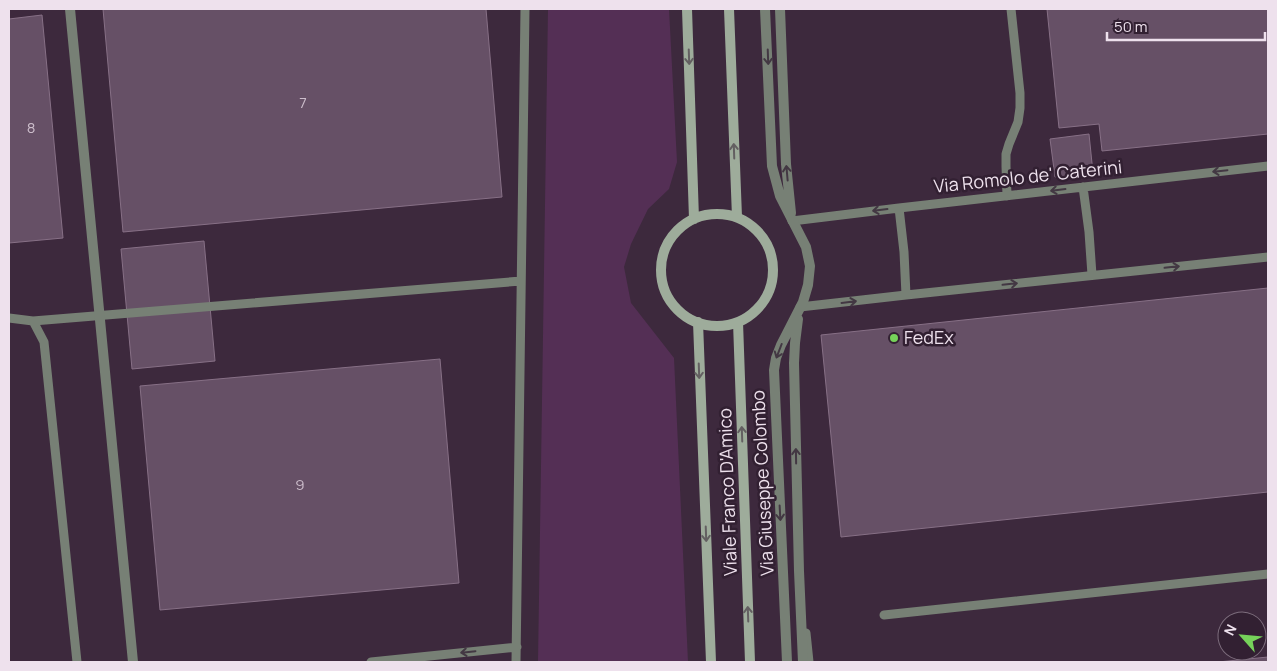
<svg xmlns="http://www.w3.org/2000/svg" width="1277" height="671" font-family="Manrope,sans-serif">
	<rect width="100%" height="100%" fill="#3d293d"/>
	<path fill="#542f55" d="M 548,9 L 669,9 L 677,162 L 669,189 L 648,209 L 631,244 L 624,267 L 631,303 L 674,358 L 688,662 L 538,662 Z"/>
	<path fill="#665066" stroke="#877086" d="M 103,9 L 486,9 L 502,197 L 123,232 Z
		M 1047,9 L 1268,9 L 1268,134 L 1102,151 L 1099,124 L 1059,128 Z
		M 42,15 L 63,238 L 9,243 L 9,19 Z
		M 1089,134 L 1093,173 L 1055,177 L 1050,139 Z
		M 204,241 L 215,361 L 132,369 L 121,249 Z
		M 1268,288 L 1268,492 L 841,537 L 821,335 Z
		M 440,359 L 459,583 L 160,610 L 140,386 Z
		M 1268,657 L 1268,662 L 1218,662 Z"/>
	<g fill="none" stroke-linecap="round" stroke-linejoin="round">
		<path stroke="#778075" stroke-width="9" d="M 1083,187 L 1089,232 L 1092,275
			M 1007,196 L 1006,166 L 1006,154 L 1009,144 L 1018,122 L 1020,108 L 1020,93 L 1011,9
			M 899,208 L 904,252 L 906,295
			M 792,221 L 899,208 L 1268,166
			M 800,307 L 906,295 L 1268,257
			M 9,318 L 33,321 L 44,342 L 77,662
			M 33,321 L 521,281
			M 884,615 L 1268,574
			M 806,633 L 809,662
			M 371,662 L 517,647
			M 516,662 L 525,9"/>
		<path stroke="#778075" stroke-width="10" d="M 765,9 L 772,166 L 780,196 L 806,247 L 810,266 L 808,285 L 803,302 L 781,345 L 776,358 L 774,370 L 787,662
			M 780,9 L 786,164 L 791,213
			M 798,319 L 795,343 L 794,363 L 799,571 L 803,662"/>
		<path stroke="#9eac9b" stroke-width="10" d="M 687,9 L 694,219
			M 729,9 L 737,217
			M661 270a56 56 0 1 1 112 0a56 56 0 1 1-112 0Z
			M 698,322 L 711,662
			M 738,322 L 750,662"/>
		<path stroke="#778075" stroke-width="10" d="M 70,9 L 133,662"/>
	</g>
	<defs><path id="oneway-shaft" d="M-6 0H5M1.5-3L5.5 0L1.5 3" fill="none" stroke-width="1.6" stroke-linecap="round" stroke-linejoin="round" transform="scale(1.25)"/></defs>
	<g stroke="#635f61">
		<use href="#oneway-shaft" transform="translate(689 57) rotate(88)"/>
		<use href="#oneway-shaft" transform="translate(734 151) rotate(-92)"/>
		<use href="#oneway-shaft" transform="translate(699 371) rotate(88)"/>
		<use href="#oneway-shaft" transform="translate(742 434) rotate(-92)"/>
		<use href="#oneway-shaft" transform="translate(706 534) rotate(88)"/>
		<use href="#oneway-shaft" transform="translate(748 614) rotate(-92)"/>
	</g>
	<g stroke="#433843">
		<use href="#oneway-shaft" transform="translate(768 57) rotate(88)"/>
		<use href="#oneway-shaft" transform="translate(1220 171) rotate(174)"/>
		<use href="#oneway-shaft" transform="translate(787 173) rotate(-95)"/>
		<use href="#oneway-shaft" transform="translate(1058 190) rotate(173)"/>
		<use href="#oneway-shaft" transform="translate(880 210) rotate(173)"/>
		<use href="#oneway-shaft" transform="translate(1172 267) rotate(-6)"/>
		<use href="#oneway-shaft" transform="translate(1010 284) rotate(-6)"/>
		<use href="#oneway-shaft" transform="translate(849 302) rotate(-7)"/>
		<use href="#oneway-shaft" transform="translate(779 351) rotate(111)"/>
		<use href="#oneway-shaft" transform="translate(796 456) rotate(-91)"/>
		<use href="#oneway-shaft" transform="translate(780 513) rotate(87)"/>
		<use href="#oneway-shaft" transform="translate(468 652) rotate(174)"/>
	</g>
	<circle fill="#76d25a" stroke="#322032" stroke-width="2" cx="894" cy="338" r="5"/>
	<g text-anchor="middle" stroke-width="5" stroke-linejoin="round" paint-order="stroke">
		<g font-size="15" fill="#ccbdcb">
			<text x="303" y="108">7</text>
			<text x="31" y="133">8</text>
			<text x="300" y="490">9</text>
		</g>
		<g font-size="18" fill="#eee1ed" stroke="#322032">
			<text transform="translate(1028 177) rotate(-6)" y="6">Via Romolo de' Caterini</text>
			<text transform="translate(763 483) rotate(-93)" y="6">Via Giuseppe Colombo</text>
			<text transform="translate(728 492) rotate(-92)" y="6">Viale Franco D'Amico</text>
		</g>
		<g font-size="18" fill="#eee1ed" stroke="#322032" text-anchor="start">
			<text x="904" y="344">FedEx</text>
		</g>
	</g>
	<rect width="1277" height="671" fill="none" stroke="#eee1ed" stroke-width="20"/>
	<g transform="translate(1242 636) rotate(297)"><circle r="24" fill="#322032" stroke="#7d6d7d"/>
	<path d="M0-4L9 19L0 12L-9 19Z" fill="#76d25a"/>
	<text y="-8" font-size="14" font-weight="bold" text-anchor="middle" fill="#eee1ed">N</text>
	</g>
	<path d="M1107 32v8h158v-8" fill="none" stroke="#eee1ed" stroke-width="2.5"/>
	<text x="1114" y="32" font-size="15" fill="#eee1ed" stroke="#322032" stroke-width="4" paint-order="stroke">50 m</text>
</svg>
